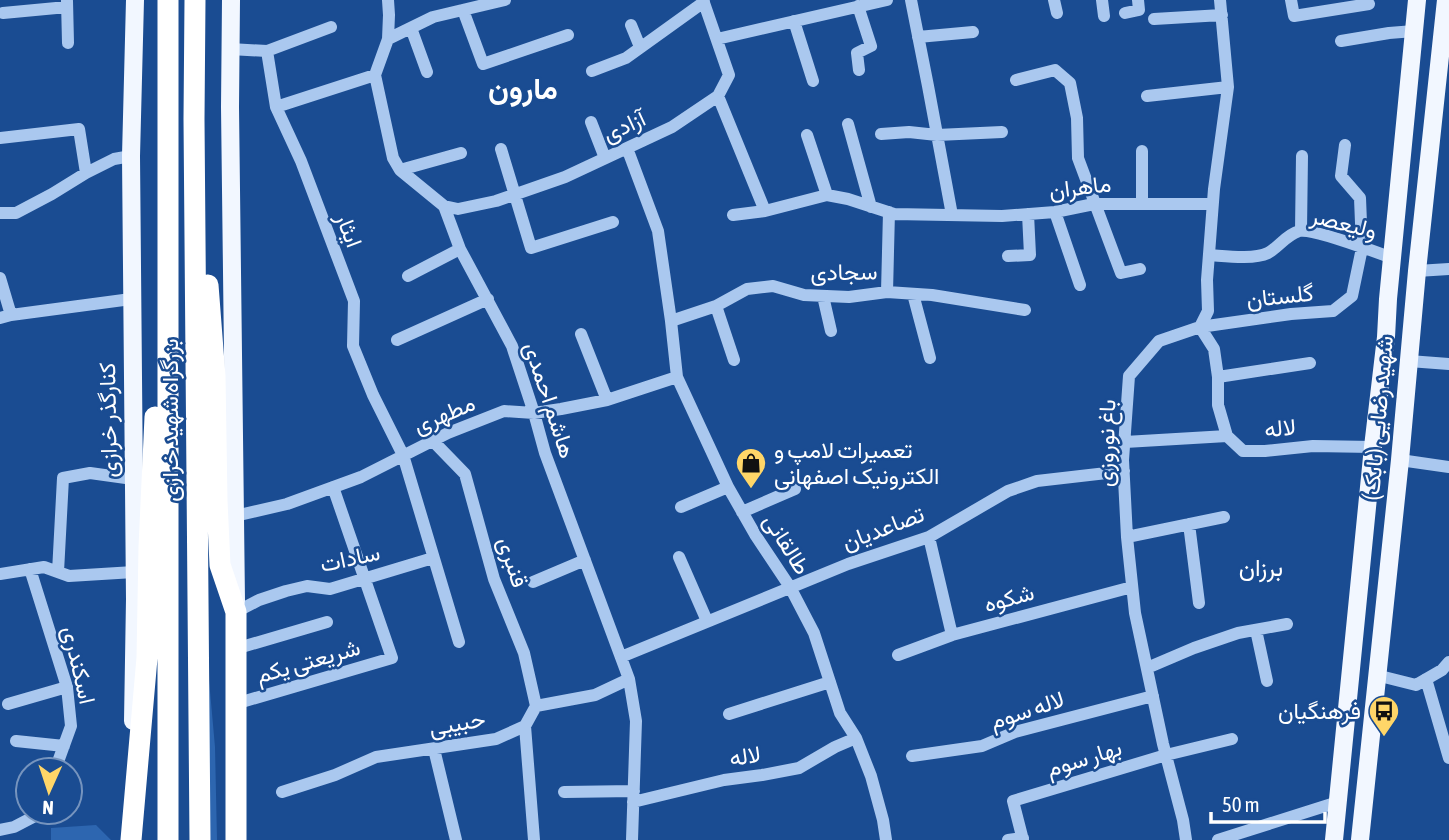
<svg xmlns="http://www.w3.org/2000/svg" width="1449" height="840" font-family="'Asap Condensed',Vazirmatn,sans-serif">
	<rect width="100%" height="100%" fill="#1a4c92"/>
	<path fill="#2d66b0" d="M 204,624 L 215,747 L 217,840 L 207,840 Z
		M 96,825 L 111,840 L 51,840 L 51,828 Z"/>
	<g fill="none" stroke-linecap="round" stroke-linejoin="round">
		<path stroke="#aac8ef" stroke-width="12" d="M 388,0 L 389,15 L 388,39 L 375,75 L 393,158 L 400,170 L 444,206 L 460,249 L 512,346 L 534,413 L 545,453 L 629,679 L 636,721 L 632,840
			M 911,0 L 928,86 L 952,215
			M 1054,0 L 1057,13
			M 1102,0 L 1104,16
			M 1291,0 L 1294,16 L 1369,4
			M 67,1 L 68,43
			M 858,6 L 871,46 L 857,53 L 859,70
			M 463,10 L 483,64 L 568,35
			M 3,13 L 67,7
			M 1125,13 L 1139,10 L 1138,0
			M 1154,19 L 1222,15
			M 794,21 L 813,81
			M 631,25 L 640,47
			M 411,28 L 427,72
			M 918,37 L 973,32
			M 388,39 L 433,17 L 505,0
			M 717,39 L 887,0
			M 1341,41 L 1389,33 L 1414,31
			M 230,49 L 267,51 L 276,107 L 301,161 L 354,301 L 353,346 L 373,395 L 403,455 L 459,642
			M 267,51 L 331,27
			M 592,71 L 626,58 L 704,2
			M 1016,80 L 1055,70 L 1070,83 L 1077,118 L 1078,158 L 1121,273 L 1140,269
			M 718,96 L 765,211
			M 1147,96 L 1228,87
			M 276,107 L 375,75
			M 591,122 L 605,158
			M 848,124 L 871,207
			M 881,134 L 909,132 L 937,135 L 1002,132
			M 807,135 L 827,195
			M 0,138 L 79,129 L 86,173
			M 1345,145 L 1341,176 L 1360,198 L 1362,248 L 1352,296 L 1333,311 L 1291,314 L 1200,327 L 1214,349 L 1218,377 L 1218,405 L 1227,436 L 1243,451 L 1265,451 L 1313,446 L 1373,447
			M 627,148 L 658,231 L 671,321 L 677,377 L 728,487 L 756,536 L 790,587 L 814,633 L 840,713 L 856,738 L 871,776 L 883,820 L 886,840
			M 501,149 L 531,248 L 613,222
			M 1142,151 L 1142,203
			M 400,170 L 461,153
			M 444,206 L 458,209 L 496,201 L 565,177 L 672,127 L 718,96 L 729,75 L 703,0
			M 1055,212 L 1080,285
			M 0,213 L 16,213 L 52,194 L 86,173 L 114,159 L 131,156
			M 733,215 L 765,211 L 827,195 L 848,199 L 894,214 L 1002,216 L 1055,212 L 1094,204 L 1212,204
			M 1301,230 L 1302,156
			M 1209,255 C 1225,256 1253,260 1268,253 C 1279,247 1286,235 1299,231 C 1312,228 1376,252 1392,258
			M 1008,256 L 1030,255 L 1028,214
			M 1417,271 L 1449,269
			M 408,276 L 460,249
			M 0,278 L 11,315
			M 887,292 L 889,212
			M 913,294 L 930,358
			M 823,296 L 831,331
			M 716,306 L 734,360
			M 0,318 L 11,315 L 131,299
			M 671,321 L 716,306 L 747,289 L 773,286 L 804,295 L 849,297 L 887,292 L 932,295 L 1025,310
			M 581,334 L 607,400
			M 397,340 L 488,299
			M 1409,361 L 1449,364
			M 1218,377 L 1310,363
			M 433,441 L 465,474 L 494,579 L 524,653 L 536,706
			M 1125,442 L 1227,436
			M 1400,460 L 1449,467
			M 681,507 L 728,487
			M 742,512 L 795,489
			M 235,516 L 287,504 L 361,477 L 448,433 L 504,411 L 534,413 L 561,409 L 607,400 L 677,377
			M 1189,524 L 1199,603
			M 929,537 L 952,635
			M 1127,537 L 1224,517
			M 679,557 L 707,621
			M 30,569 L 67,687 L 71,726 L 55,770
			M 58,572 L 63,478 L 90,473 L 133,479
			M 0,574 L 44,567 L 69,576 L 134,572
			M 533,582 L 585,560
			M 236,612 L 259,600 L 286,591 L 307,586 L 330,589 L 433,558
			M 1256,630 L 1267,681
			M 235,649 L 327,622
			M 898,655 L 952,635 L 1132,587
			M 621,657 L 848,564 L 929,537 L 1008,491 L 1037,481 L 1124,471
			M 1147,668 L 1194,648 L 1238,633 L 1287,624
			M 1376,675 L 1416,685 L 1442,670 L 1449,662
			M 1426,679 L 1449,758
			M 8,704 L 67,687
			M 235,704 L 392,658 L 333,487
			M 729,714 L 830,682
			M 525,726 L 534,840
			M 16,741 L 64,746
			M 434,749 L 456,840
			M 912,756 L 982,746 L 1015,732 L 1153,696
			M 282,792 L 335,775 L 376,757 L 496,739 L 525,726 L 536,706 L 595,695 L 629,679
			M 564,792 L 634,791
			M 633,802 L 724,780 L 762,775 L 799,768 L 835,747 L 856,738
			M 0,830 L 14,827 L 37,815 L 38,812
			M 1008,840 L 1023,838
			M 1023,840 L 1013,801 L 1166,755 L 1232,739
			M 1186,840 L 1183,820 L 1163,744 L 1135,613 L 1127,537 L 1123,460 L 1129,376 L 1159,341 L 1200,327 L 1208,311 L 1207,280 L 1214,189 L 1228,87 L 1220,0
			M 1218,840 L 1338,802"/>
		<path stroke="#f2f7ff" stroke-width="18" d="M 231,0 L 230,107 L 236,601
			M 133,721 L 135,599 L 131,156 L 135,0
			M 1334,840 L 1373,447 L 1386,337 L 1388,299 L 1417,0
			M 1360,840 L 1400,460 L 1417,271 L 1446,0"/>
		<path stroke="#fff" stroke-width="21" d="M 168,0 L 168,840
			M 195,0 L 194,119 L 200,840
			M 208,285 L 215,376 L 217,501 L 220,565 L 236,612 L 236,840
			M 131,840 L 147,658 L 149,547 L 155,417"/>
	</g>
	<defs>
		<g id="shop-pin" transform="scale(1.575)"><path d="M0 17L-7.5 6A9.5 9.5 0 1 1 7.5 6Z" fill="#ffd668" stroke="#1a4c92"/><path d="M-5-2.5h2.3a2.7 3.5 0 0 1 5.4 0H5L5.5 6h-11ZM-1.5-2.5h3a1.5 2.3 0 0 0-3 0Z" fill="#111"/></g>
		<g id="bus-pin" transform="scale(1.575)"><path d="M0 17L-7.5 6A9.5 9.5 0 1 1 7.5 6Z" fill="#ffd668" stroke="#1a4c92"/><path d="M-5-6H5V4H4V6H2V4H-2V6H-4V4H-5ZM-3.5-4V0h7V-4ZM-3.5 1.2v1.5H-2V1.2ZM2 1.2v1.5H3.5V1.2Z" fill="#111"/></g>
	</defs>
	<g fill-rule="evenodd">
		<use href="#shop-pin" x="751" y="463"/>
		<use href="#bus-pin" x="1384" y="711"/>
	</g>
	<g text-anchor="middle" stroke-width="5" stroke-linejoin="round" paint-order="stroke">
		<g font-size="23" fill="#fff" stroke="#1a4c92">
			<text transform="translate(624 126) rotate(-25)" y="8">آزادی</text>
			<text transform="translate(1080 187) rotate(-7)" y="8">ماهران</text>
			<text transform="translate(1344 223) rotate(14)" y="8">ولیعصر</text>
			<text transform="translate(349 230) rotate(69)" y="8">ایثار</text>
			<text transform="translate(844 272) rotate(-1)" y="8">سجادی</text>
			<text transform="translate(1280 296) rotate(-6)" y="8">گلستان</text>
			<text transform="translate(550 400) rotate(72)" y="8">هاشم احمدی</text>
			<text transform="translate(444 414) rotate(-23)" y="8">مطهری</text>
			<text transform="translate(1378 418) rotate(-85)" y="8">شهید رضایی (بابک)</text>
			<text transform="translate(108 420) rotate(-91)" y="8">کنارگذر خرازی</text>
			<text transform="translate(170 420) rotate(-90)" y="8">بزرگراه شهید خرازی</text>
			<text transform="translate(1280 428) rotate(-5)" y="8">لاله</text>
			<text transform="translate(1106 443) rotate(-88)" y="8">باغ نوروزی</text>
			<text transform="translate(883 528) rotate(-21)" y="8">تصاعدیان</text>
			<text transform="translate(787 544) rotate(58)" y="8">طالقانی</text>
			<text transform="translate(350 558) rotate(-12)" y="8">سادات</text>
			<text transform="translate(513 562) rotate(72)" y="8">قنبری</text>
			<text transform="translate(1009 598) rotate(-15)" y="8">شکوه</text>
			<text transform="translate(308 661) rotate(-16)" y="8">شریعتی یکم</text>
			<text transform="translate(79 665) rotate(77)" y="8">اسکندری</text>
			<text transform="translate(1027 710) rotate(-18)" y="8">لاله سوم</text>
			<text transform="translate(457 723) rotate(-10)" y="8">حبیبی</text>
			<text transform="translate(745 756) rotate(-8)" y="8">لاله</text>
			<text transform="translate(1084 758) rotate(-17)" y="8">بهار سوم</text>
		</g>
		<g font-size="23" fill="#fff" stroke="#1a4c92" text-anchor="start">
			<text x="774" y="458">تعمیرات لامپ و<tspan x="774" dy="26">الکترونیک اصفهانی</tspan></text>
			<text x="1361" y="719" text-anchor="end">فرهنگیان</text>
		</g>
		<g font-size="24" fill="#fff" stroke="#1a4c92">
			<text x="1261" y="576">برزان</text>
		</g>
		<g font-size="30" font-weight="bold" fill="#fff" stroke="#1a4c92">
			<text x="523" y="99">مارون</text>
		</g>
	</g>
	<g transform="translate(49 791) rotate(183)"><circle r="33" fill="#1a4c92" stroke="#7694be" stroke-width="2"/>
	<path d="M0-5L12 26L0 18L-12 26Z" fill="#ffd668"/>
	<text y="-10" font-size="19" font-weight="bold" text-anchor="middle" fill="#ffffff">N</text>
	</g>
	<path d="M1211 812v10h114v-10" fill="none" stroke="#ffffff" stroke-width="3.5"/>
	<text x="1222" y="812" font-size="21" fill="#ffffff" stroke="#1a4c92" stroke-width="5" paint-order="stroke">50 m</text>
</svg>
